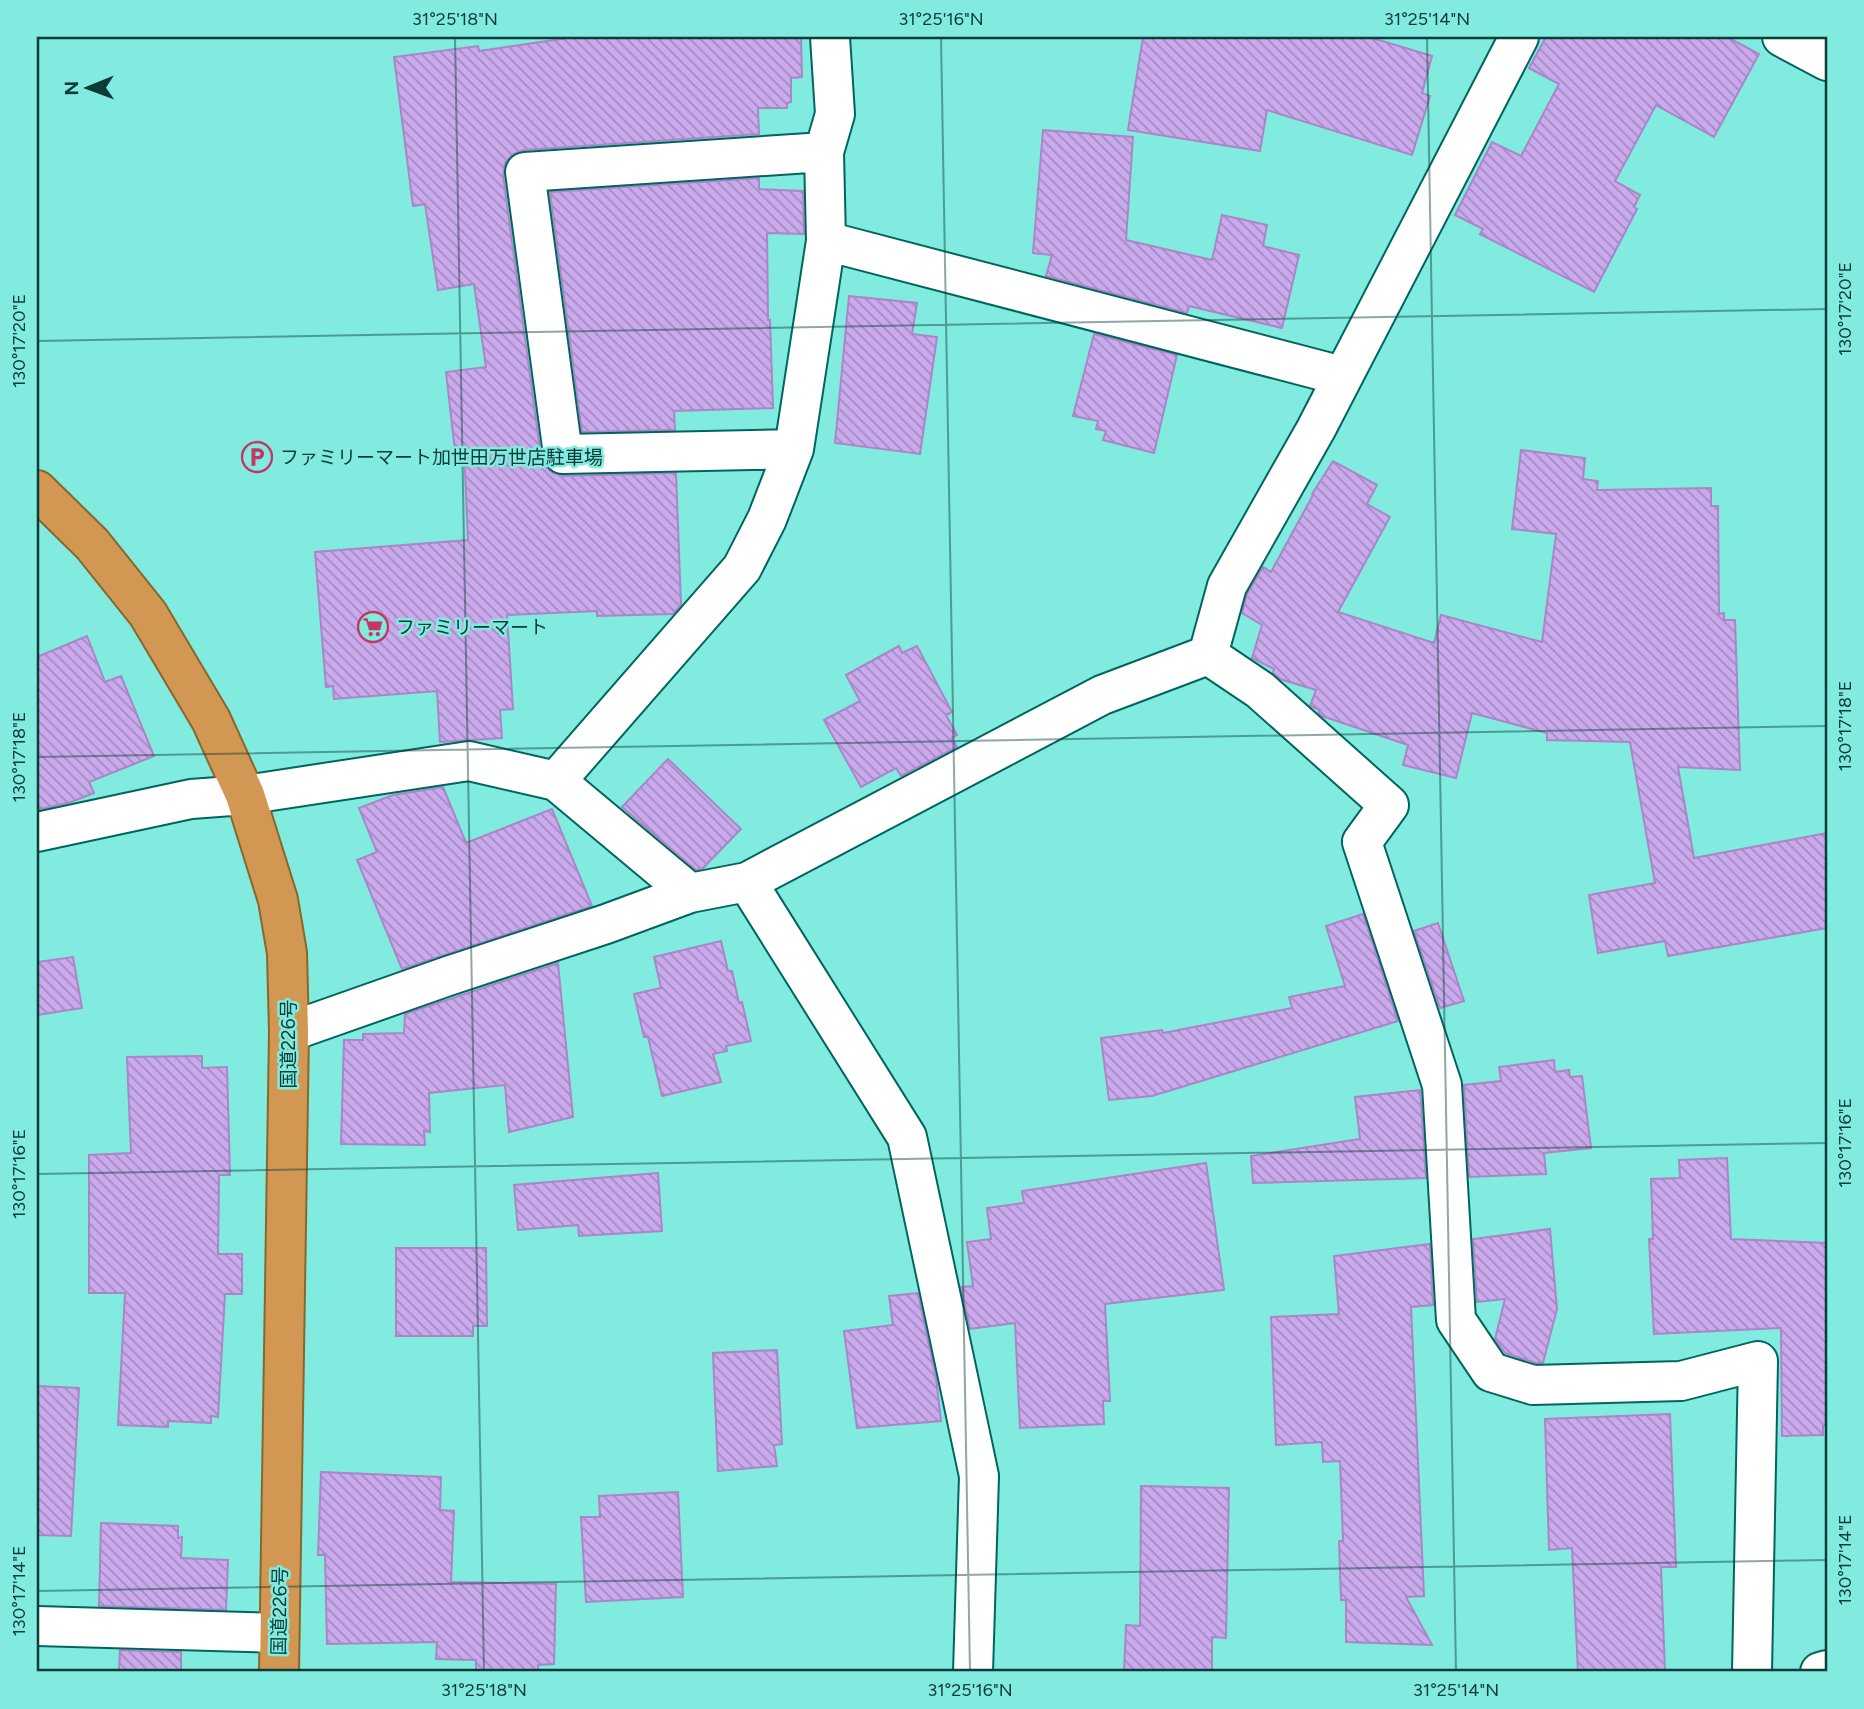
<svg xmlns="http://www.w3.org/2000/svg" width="1864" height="1709" font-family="Figtree,'Noto Sans JP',sans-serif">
	<defs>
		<pattern id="building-back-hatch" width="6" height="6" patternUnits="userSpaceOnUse" patternTransform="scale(1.75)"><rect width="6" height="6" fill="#caa9ec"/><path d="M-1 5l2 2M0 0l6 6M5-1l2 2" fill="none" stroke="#a28bc0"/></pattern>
	</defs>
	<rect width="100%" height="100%" fill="#81ebdf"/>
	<path fill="url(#building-back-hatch)" stroke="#a787c8" stroke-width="2" d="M 574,37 L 801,37 L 802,77 L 791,78 L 791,102 L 787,103 L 787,108 L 758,108 L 759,134 L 524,150 L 513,154 L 505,163 L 503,175 L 541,457 L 545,466 L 553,473 L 563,476 L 676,473 L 681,605 L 673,614 L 597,616 L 597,611 L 507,615 L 513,709 L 500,710 L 502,738 L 440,742 L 437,691 L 334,699 L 333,686 L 326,687 L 315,552 L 468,540 L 464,450 L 455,451 L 446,372 L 486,367 L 474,284 L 438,290 L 425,204 L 413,206 L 394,57 L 478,46 L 479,51 Z
		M 1143,37 L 1369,37 L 1432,56 L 1422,93 L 1430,96 L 1412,155 L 1267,110 L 1260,151 L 1128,130 Z
		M 1546,37 L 1727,37 L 1759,54 L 1714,137 L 1656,105 L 1615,181 L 1640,195 L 1634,207 L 1637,209 L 1594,292 L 1480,234 L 1483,229 L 1455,215 L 1492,142 L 1521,156 L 1559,84 L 1529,68 Z
		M 1043,130 L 1133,137 L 1126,240 L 1212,260 L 1222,215 L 1267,225 L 1263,246 L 1299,255 L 1282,328 L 1189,306 L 1187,313 L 1046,276 L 1052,255 L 1033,253 Z
		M 759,178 L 759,189 L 803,191 L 804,234 L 767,233 L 768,320 L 770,320 L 773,408 L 674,411 L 675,430 L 582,432 L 550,192 Z
		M 849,296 L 917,303 L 912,334 L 937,337 L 920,454 L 835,443 Z
		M 1094,334 L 1177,355 L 1154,453 L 1103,440 L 1106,431 L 1096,429 L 1098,421 L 1073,416 Z
		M 1521,450 L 1585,458 L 1583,479 L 1598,481 L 1597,490 L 1711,488 L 1711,506 L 1718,506 L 1719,614 L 1724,613 L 1724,620 L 1735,620 L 1740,770 L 1678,767 L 1694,858 L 1827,833 L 1827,928 L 1668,956 L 1665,941 L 1598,953 L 1589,895 L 1655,883 L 1630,742 L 1547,740 L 1547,733 L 1472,713 L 1456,778 L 1403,765 L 1408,745 L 1322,716 L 1318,713 L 1320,710 L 1310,706 L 1316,690 L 1280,679 L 1273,673 L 1274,669 L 1252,658 L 1262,625 L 1242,613 L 1247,594 L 1263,567 L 1271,572 L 1313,495 L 1312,494 L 1333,461 L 1377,485 L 1367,504 L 1390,517 L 1338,612 L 1434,643 L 1441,615 L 1542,642 L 1556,534 L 1512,529 Z
		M 87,636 L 105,682 L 121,676 L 154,756 L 89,782 L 94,793 L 71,802 L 37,810 L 37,657 Z
		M 899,646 L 902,653 L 917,646 L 952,712 L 946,715 L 957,735 L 952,738 L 957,747 L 901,776 L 896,768 L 861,787 L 824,720 L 860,701 L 846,675 Z
		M 668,759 L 741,829 L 703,868 L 696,870 L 622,807 Z
		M 443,787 L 466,843 L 552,809 L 592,906 L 402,969 L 357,860 L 377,852 L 359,808 L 393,795 Z
		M 1363,914 L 1398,1021 L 1152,1096 L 1109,1100 L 1101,1038 L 1162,1030 L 1163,1033 L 1292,1008 L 1289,997 L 1345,986 L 1326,926 Z
		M 1438,923 L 1464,1001 L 1440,1008 L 1414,931 Z
		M 721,941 L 728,971 L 732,971 L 739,1003 L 742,1002 L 751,1041 L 726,1046 L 727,1051 L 713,1054 L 721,1082 L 662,1096 L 648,1037 L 644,1037 L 634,994 L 661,988 L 654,957 Z
		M 73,957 L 82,1008 L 37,1015 L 37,962 Z
		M 558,963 L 573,1117 L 509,1132 L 505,1085 L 429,1093 L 430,1132 L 424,1131 L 425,1145 L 341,1144 L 344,1040 L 363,1040 L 363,1034 L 404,1033 L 405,1014 Z
		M 202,1056 L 202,1068 L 227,1067 L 230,1175 L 219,1175 L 218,1254 L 242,1254 L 242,1294 L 225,1294 L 218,1417 L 211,1416 L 211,1423 L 168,1421 L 168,1427 L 118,1425 L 125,1293 L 89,1293 L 89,1155 L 131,1153 L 127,1057 Z
		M 1554,1060 L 1555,1072 L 1569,1070 L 1570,1077 L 1582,1076 L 1591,1148 L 1544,1153 L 1546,1174 L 1469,1177 L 1464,1085 L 1501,1081 L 1499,1067 Z
		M 1420,1090 L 1426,1178 L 1253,1183 L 1251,1156 L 1360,1139 L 1355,1097 Z
		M 1727,1158 L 1731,1239 L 1827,1243 L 1827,1425 L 1823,1426 L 1823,1435 L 1782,1436 L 1781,1328 L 1654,1334 L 1649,1239 L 1653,1239 L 1651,1179 L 1680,1178 L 1679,1160 Z
		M 1206,1163 L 1224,1290 L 1105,1304 L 1110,1401 L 1103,1401 L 1104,1424 L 1020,1428 L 1015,1323 L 970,1329 L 961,1287 L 973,1286 L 967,1242 L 991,1239 L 987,1208 L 1024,1203 L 1022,1191 Z
		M 658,1173 L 662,1231 L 579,1236 L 578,1225 L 518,1230 L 514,1185 Z
		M 1550,1229 L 1557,1309 L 1543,1363 L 1536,1363 L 1505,1353 L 1495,1339 L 1505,1299 L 1477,1302 L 1473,1239 Z
		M 1430,1244 L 1433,1305 L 1411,1307 L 1424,1596 L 1406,1597 L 1432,1645 L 1346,1642 L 1346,1600 L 1341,1600 L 1339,1541 L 1343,1541 L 1340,1461 L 1323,1462 L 1322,1442 L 1276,1445 L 1271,1317 L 1339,1314 L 1334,1256 Z
		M 396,1248 L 486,1248 L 487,1326 L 473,1326 L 473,1336 L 396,1336 Z
		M 918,1293 L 936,1378 L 941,1421 L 857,1428 L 844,1331 L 893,1325 L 889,1296 Z
		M 777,1350 L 782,1444 L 774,1445 L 777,1466 L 718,1471 L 713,1353 Z
		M 37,1386 L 79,1388 L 71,1536 L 37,1535 Z
		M 1670,1414 L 1676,1567 L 1661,1567 L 1665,1672 L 1578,1672 L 1572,1548 L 1549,1550 L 1545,1419 Z
		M 321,1472 L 441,1477 L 440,1510 L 454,1511 L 451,1582 L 556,1584 L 554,1664 L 538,1665 L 538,1672 L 476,1672 L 476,1660 L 436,1659 L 437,1642 L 327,1644 L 325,1555 L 318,1555 Z
		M 1141,1486 L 1229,1488 L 1226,1638 L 1212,1637 L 1212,1672 L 1124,1672 L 1126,1625 L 1140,1626 Z
		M 678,1492 L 683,1597 L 586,1602 L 581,1517 L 600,1517 L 599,1496 Z
		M 101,1523 L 178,1526 L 178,1538 L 182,1537 L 181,1558 L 228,1560 L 226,1610 L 99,1606 Z
		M 120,1650 L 181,1652 L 181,1672 L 119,1672 Z"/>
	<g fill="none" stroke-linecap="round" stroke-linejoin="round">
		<g stroke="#00655e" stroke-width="42">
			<path id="minor" d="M 1782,37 L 1827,61
				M 826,241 L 1342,376
				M 794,449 L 563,454 L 525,172 L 824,152
				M 1208,655 L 1260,690 L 1389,805 L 1362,842 L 1442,1085 L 1456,1320 L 1491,1372 L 1533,1385 L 1681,1381 L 1758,1361 L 1752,1672
				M 556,781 L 742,568 L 767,519 L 794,449 L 826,241 L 824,152 L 835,114 L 830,37
				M 37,832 L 191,799 L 245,795 L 469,761 L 556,781 L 690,893
				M 747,882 L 907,1137 L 979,1476 L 973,1672
				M 289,1032 L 448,976 L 606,924 L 690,893 L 747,882 L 1102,695 L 1208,655 L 1227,586 L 1316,429 L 1519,37
				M 37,1626 L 279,1633
				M 1820,1672 L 1827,1670"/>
		</g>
		<g stroke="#86682e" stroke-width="42">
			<path id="trunk" d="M 37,490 L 92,544 L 148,614 L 211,720 L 245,795 L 278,900 L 287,953 L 289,1032 L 279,1672"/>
		</g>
		<use href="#minor" stroke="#fff" stroke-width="38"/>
		<use href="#trunk" stroke="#d29853" stroke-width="38"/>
	</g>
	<path fill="none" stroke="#0c3c38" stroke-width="2" stroke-opacity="0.45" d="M 455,37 L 484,1672M 941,37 L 970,1672M 1427,37 L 1456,1672M 37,341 L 1827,309M 37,757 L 1827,726M 37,1174 L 1827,1143M 37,1591 L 1827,1560"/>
	<defs>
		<g id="parking-ring" transform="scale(1.575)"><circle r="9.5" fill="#81ebdf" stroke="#c43663" stroke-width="1.5"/><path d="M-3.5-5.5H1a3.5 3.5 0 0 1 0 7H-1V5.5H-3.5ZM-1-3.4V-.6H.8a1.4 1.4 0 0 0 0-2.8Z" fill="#c43663"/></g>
		<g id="supermarket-ring" transform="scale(1.575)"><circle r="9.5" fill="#81ebdf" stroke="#c43663" stroke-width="1.5"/><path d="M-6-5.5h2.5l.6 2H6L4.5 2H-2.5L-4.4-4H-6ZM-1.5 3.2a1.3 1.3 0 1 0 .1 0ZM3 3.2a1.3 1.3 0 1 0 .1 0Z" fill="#c43663"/></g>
	</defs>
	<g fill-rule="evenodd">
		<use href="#parking-ring" x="257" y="457"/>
		<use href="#supermarket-ring" x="373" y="627"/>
	</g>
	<g text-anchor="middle" stroke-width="5" stroke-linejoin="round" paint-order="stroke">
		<g font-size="19" fill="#0c3c38" stroke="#81ebdf" text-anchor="start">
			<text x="280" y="464">ファミリーマート加世田万世店駐車場</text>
			<text x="396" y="634">ファミリーマート</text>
		</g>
		<g font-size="19" fill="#0c3c38" stroke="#81ebdf">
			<text transform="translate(288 1044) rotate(-90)" y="7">国道226号</text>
			<text transform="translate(279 1611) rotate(-89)" y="7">国道226号</text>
		</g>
	</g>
	<rect width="1864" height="1709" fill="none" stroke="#81ebdf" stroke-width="77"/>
	<g transform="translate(88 88) rotate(269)" stroke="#81ebdf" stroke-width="5" paint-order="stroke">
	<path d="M0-5L12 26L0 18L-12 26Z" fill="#0c3c38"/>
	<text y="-10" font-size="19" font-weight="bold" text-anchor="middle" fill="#0c3c38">N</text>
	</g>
	<rect x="38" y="38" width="1788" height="1632" fill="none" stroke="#0c3c38" stroke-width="2.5"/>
	<g font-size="18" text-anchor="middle" fill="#0c3c38">
		<text x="455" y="25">31°25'18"N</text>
		<text x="941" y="25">31°25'16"N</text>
		<text x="1427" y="25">31°25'14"N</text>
		<text transform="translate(1845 309) rotate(-90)" y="6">130°17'20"E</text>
		<text transform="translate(19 341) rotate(-90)" y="6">130°17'20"E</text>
		<text transform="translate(1845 726) rotate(-90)" y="6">130°17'18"E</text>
		<text transform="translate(19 757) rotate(-90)" y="6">130°17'18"E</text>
		<text transform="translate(1845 1143) rotate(-90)" y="6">130°17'16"E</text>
		<text transform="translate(19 1174) rotate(-90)" y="6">130°17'16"E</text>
		<text transform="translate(1845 1560) rotate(-90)" y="6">130°17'14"E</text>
		<text transform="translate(19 1591) rotate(-90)" y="6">130°17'14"E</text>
		<text x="484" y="1696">31°25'18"N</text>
		<text x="970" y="1696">31°25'16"N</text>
		<text x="1456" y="1696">31°25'14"N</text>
	</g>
</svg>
